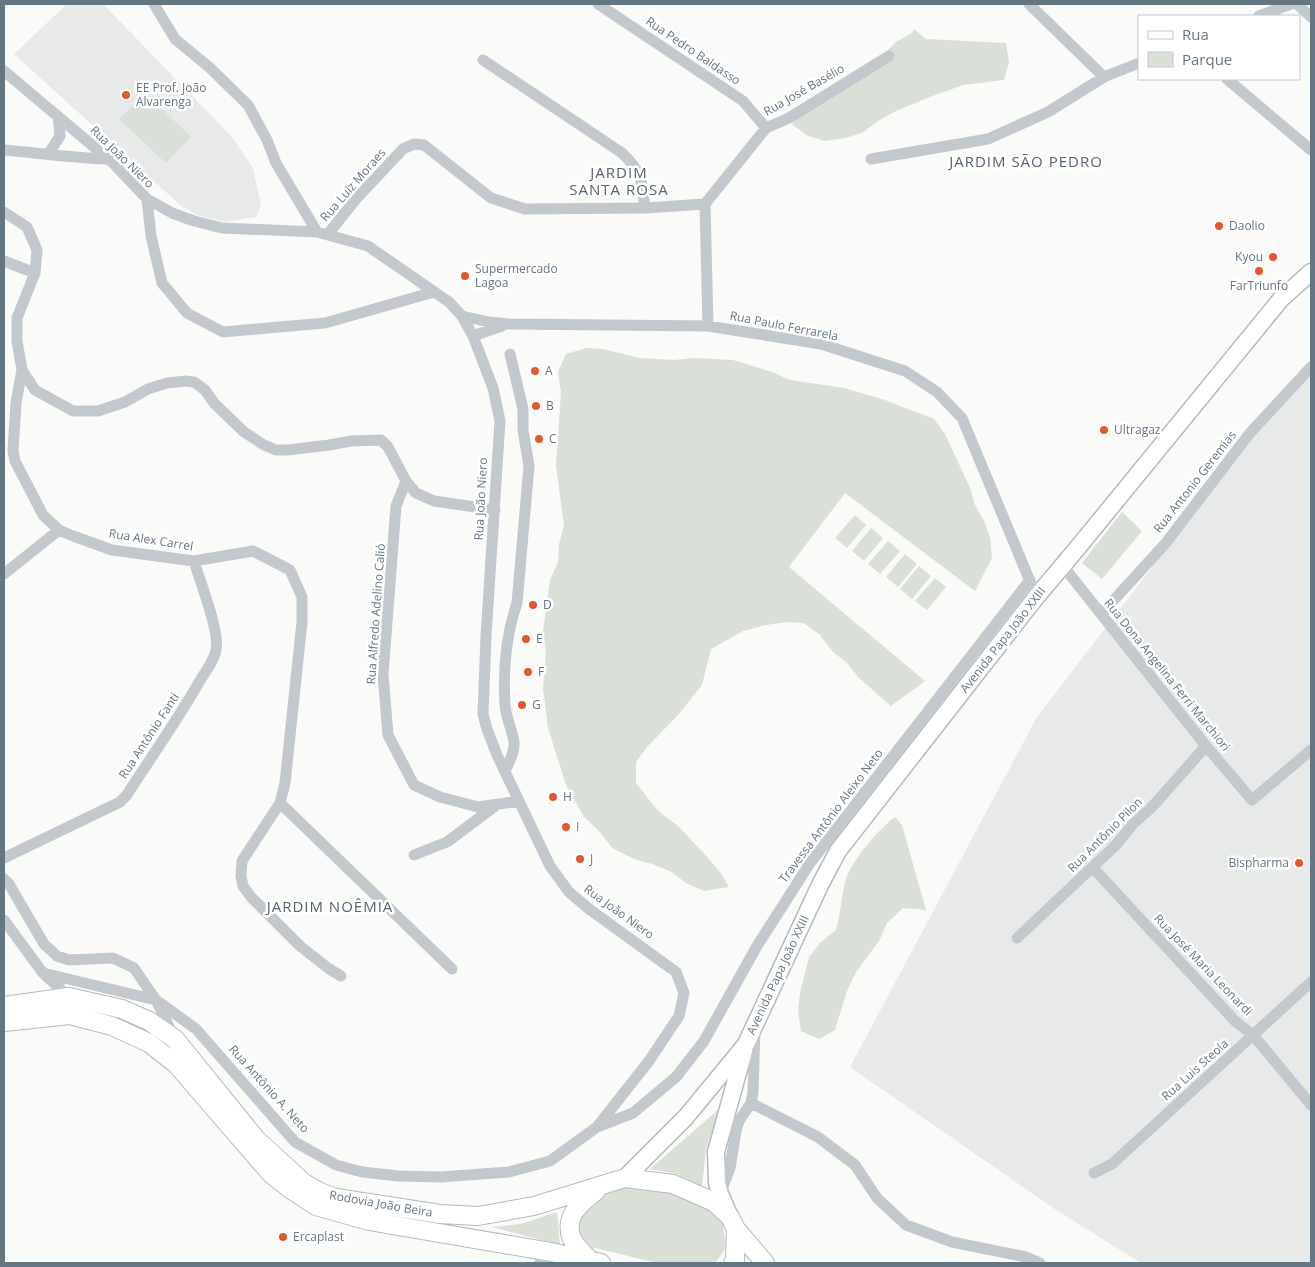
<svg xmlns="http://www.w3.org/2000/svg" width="1315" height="1267" font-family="'Open Sans',sans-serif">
	<rect width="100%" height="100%" fill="#fafaf8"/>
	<path fill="#e8e9e9" d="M 67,4 L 103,4 L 232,137 L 253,168 L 261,205 L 256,217 L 225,222 L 197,215 L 180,205 L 14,54 Z
		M 1311,373 L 1311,1263 L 1141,1263 L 1056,1210 L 850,1067 L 1037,717 L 1259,428 Z"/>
	<path fill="#dadfd7" d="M 914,29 L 926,39 L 1006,43 L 1009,62 L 1004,80 L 963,85 L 930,97 L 894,112 L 878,121 L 862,133 L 846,138 L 825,141 L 808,136 L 792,124 L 804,109 L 880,58 L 896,42 L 912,33 Z
		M 145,93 L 191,137 L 166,163 L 119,119 Z
		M 586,348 L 603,349 L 639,358 L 674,360 L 694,358 L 733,360 L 772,372 L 790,380 L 844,388 L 885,400 L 934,419 L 945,434 L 970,488 L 975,505 L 984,521 L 990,537 L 992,558 L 975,591 L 845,493 L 789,567 L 925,681 L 891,706 L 859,678 L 847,663 L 832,651 L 820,635 L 804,623 L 787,622 L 766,625 L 743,631 L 711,649 L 702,685 L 678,715 L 647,747 L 636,762 L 636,783 L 658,811 L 678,826 L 710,860 L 722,875 L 729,887 L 704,891 L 686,883 L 670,871 L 652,864 L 634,859 L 612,848 L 600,832 L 584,817 L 566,785 L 548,728 L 543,688 L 546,653 L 543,632 L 550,580 L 558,562 L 559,544 L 564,526 L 556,465 L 561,392 L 558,372 L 566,354 Z
		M 1122,512 L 1142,531 L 1102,579 L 1082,563 Z
		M 855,515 L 866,525 L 847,548 L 835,538 Z
		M 871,528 L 883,538 L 864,561 L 852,551 Z
		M 888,541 L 900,551 L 880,574 L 868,564 Z
		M 905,554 L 917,564 L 898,587 L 886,577 Z
		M 919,566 L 931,576 L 912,599 L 900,589 Z
		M 935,578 L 946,587 L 927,610 L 915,601 Z
		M 895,817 L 902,825 L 926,910 L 903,908 L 887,923 L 879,941 L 856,972 L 847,991 L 835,1030 L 819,1039 L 801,1031 L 798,1011 L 800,993 L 809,957 L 821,942 L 836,930 C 841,913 841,896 846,879 C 853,859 878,830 895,817 Z
		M 719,1109 L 706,1150 L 702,1186 L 677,1174 L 650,1169 Z
		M 635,1183 L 674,1188 L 706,1205 L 723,1224 L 726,1248 L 715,1263 L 657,1263 L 591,1247 L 578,1231 L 575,1212 L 587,1196 Z
		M 557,1212 L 560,1245 L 492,1227 L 521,1224 Z"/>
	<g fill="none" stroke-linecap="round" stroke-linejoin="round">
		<g stroke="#b3babf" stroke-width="19">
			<path id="secondary" d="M 625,1178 L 686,1117 L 746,1044 L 820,885 L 838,851 L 1037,596 L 1075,551 L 1281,299 L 1311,272
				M 730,1217 L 720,1194 L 717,1183 L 716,1152 L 744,1051"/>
		</g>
		<g stroke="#b5babe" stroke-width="20">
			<path id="primary" d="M 4,1006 L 69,997 L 122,1009 L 149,1021 L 175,1039 L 256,1139 L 304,1183 L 320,1192 L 336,1198 L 440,1214 L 478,1216 L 534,1206 L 625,1178 L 673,1184 L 714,1202 L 730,1217 L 736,1229 L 735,1260 L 733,1263
				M 4,1022 L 70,1015 L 112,1026 L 149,1043 L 176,1064 L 271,1174 L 290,1189 L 316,1206 L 369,1221 L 551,1252 L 601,1263
				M 736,1229 L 765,1263
				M 590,1260 C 584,1254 576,1247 572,1239 C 563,1217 580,1203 596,1191"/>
		</g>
		<path stroke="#c3c8cc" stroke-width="11" d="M 154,4 L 175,39 L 209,67 L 248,105 L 267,140 L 276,163 L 317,232
			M 598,4 L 743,101 L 766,128
			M 1029,4 L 1104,77
			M 1297,4 L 1311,17
			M 1259,16 L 1291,4
			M 483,60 L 622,153 C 643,173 641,180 645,208
			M 4,71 L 112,162 L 147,199 L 172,213 L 194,221 L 222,228 L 317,232 L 368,246 L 449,302 L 462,316 L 473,336 L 493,388 L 500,421 L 486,636 L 483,714 L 487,729 L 497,755 L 550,866 L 569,892 L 589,909 L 676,972 L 684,993 L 679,1016 L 649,1061 L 597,1127
			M 1227,79 L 1311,150
			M 4,150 C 39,153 73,158 108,159
			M 49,153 L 60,136 L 58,116
			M 871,159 L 988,139 L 1048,112 L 1104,77 L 1139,63
			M 147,199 L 151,236 L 162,283 L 187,313 L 223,332 L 325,323 L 434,292
			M 4,212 L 27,227 L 37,250 L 35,273 L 17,318 L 17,341 L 22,370 L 16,403 L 13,451 L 15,461 L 43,515 L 59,530 L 73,536 L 112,550 L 194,561 L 253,551 L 290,570 L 302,597 L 302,622 L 285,783 L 280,803 L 242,861 L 241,876 L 243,886 L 251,897 L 300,946 L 328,968 L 341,976
			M 328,234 L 356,199 L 403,149 L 414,144 L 424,145 L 491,198 L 525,209 L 645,208 L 705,204
			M 4,261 L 35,273
			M 462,316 L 489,322 L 509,324 L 708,326 L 821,344 L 905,371 L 937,392 L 962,418 L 1032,586
			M 708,326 L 705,204 L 766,128 L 789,118 L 889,56
			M 473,336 L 502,326
			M 22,370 L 35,390 L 73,411 L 98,411 L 125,402 L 148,389 L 167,383 L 186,381 L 194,382 L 205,390 L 214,403 L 244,432 L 264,445 L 276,450 L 288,450 L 329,445 L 351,441 L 381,440 L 388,447 L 406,481 L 416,493 L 434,501 L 495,510
			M 406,481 L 396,506 L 383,674 L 388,735 L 414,785 L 440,797 L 478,807 L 519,801
			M 1063,566 L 1206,746 L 1252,800 L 1311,750
			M 4,574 L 59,530
			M 1101,614 L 1165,544 L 1250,433 L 1311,367
			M 505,771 C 509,762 515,752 514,742 C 512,729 506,718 505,705 C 503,671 506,635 517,603 L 529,466 L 523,430 L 523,409 L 510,354
			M 280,803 L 452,969
			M 414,855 L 447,842 L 495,806
			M 4,858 L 120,802 L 126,796 C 150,759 176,722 198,684 C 204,673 214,662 216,650 C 220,631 200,582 194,561
			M 1093,868 L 1235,1021 L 1254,1036 L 1311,1105
			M 4,879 L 9,884 L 44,944 L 57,956 L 69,960 L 113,958 L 134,968 L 156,1000 L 173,1035
			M 4,920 L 43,973 L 69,997
			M 1017,938 L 1115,846 L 1133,824 L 1152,807 L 1206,746
			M 43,973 L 156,1000 L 196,1029 L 295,1142 L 336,1165 L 362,1172 L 399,1176 L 440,1177 L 509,1172 L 550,1161 L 597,1127 L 633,1113 L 676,1077 L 704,1041 L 757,946 L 810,863 L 1030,580
			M 755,1029 L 753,1092 L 751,1103 L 818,1137 L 855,1165 L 877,1198 L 906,1225 L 952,1242 L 1026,1257 L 1040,1263
			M 1094,1173 L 1112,1164 L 1311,982
			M 720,1194 L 730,1168 L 736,1131 L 739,1121 L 751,1103
			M 540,1263 L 551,1252"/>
		<use href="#secondary" stroke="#fff" stroke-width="16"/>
		<use href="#primary" stroke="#fff" stroke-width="18"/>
	</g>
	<g fill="#e4572e" stroke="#fff" stroke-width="2">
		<circle cx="126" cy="95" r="5"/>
		<circle cx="1219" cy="226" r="5"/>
		<circle cx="1273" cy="257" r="5"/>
		<circle cx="1259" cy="271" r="5"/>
		<circle cx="465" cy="276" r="5"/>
		<circle cx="535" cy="371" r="5"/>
		<circle cx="536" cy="406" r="5"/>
		<circle cx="1104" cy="430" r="5"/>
		<circle cx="539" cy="439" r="5"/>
		<circle cx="533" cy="605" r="5"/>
		<circle cx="526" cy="639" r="5"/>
		<circle cx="528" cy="672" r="5"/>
		<circle cx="522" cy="705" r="5"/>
		<circle cx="553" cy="797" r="5"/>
		<circle cx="566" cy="827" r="5"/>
		<circle cx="580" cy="859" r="5"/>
		<circle cx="1299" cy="863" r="5"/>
		<circle cx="283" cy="1237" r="5"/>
	</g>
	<g text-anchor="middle" stroke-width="5" stroke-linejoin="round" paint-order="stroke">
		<g font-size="12" fill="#657683" stroke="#fff">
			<text transform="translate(693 51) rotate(34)" y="4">Rua Pedro Baldasso</text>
			<text transform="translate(804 90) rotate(-30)" y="4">Rua José Basélio</text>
			<text transform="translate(122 157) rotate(44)" y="4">Rua João Niero</text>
			<text transform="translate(353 185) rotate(-49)" y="4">Rua Luiz Moraes</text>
			<text transform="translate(784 326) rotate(11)" y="4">Rua Paulo Ferrarela</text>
			<text transform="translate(1195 482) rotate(-52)" y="4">Rua Antonio Geremias</text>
			<text transform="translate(481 499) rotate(-87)" y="4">Rua João Niero</text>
			<text transform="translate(151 540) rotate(9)" y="4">Rua Alex Carrel</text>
			<text transform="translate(376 614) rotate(-86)" y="4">Rua Alfredo Adelino Calió</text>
			<text transform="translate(1003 640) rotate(-52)" y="4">Avenida Papa João XXIII</text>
			<text transform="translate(1167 675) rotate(51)" y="4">Rua Dona Angelina Ferri Marchiori</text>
			<text transform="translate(149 736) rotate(-57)" y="4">Rua Antônio Fanti</text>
			<text transform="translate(831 816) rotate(-53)" y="4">Travessa Antônio Aleixo Neto</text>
			<text transform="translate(1105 835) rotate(-45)" y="4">Rua Antônio Pilon</text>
			<text transform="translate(619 912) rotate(36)" y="4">Rua João Niero</text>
			<text transform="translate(1203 965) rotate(46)" y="4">Rua José Maria Leonardi</text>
			<text transform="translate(778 975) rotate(-65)" y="4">Avenida Papa João XXIII</text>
			<text transform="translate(1195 1070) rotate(-42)" y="4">Rua Luis Steola</text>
			<text transform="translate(269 1089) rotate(48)" y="4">Rua Antônio A. Neto</text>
			<text transform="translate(381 1204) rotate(10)" y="4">Rodovia João Beira</text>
		</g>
		<g font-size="12" fill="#657683" stroke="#fff" text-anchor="start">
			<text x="136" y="92">EE Prof. João<tspan x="136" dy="14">Alvarenga</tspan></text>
			<text x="1229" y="230">Daolio</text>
			<text x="1263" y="261" text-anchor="end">Kyou</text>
			<text x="475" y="273">Supermercado<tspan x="475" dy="14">Lagoa</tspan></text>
			<text x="1259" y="290" text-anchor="middle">FarTriunfo</text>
			<text x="545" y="375">A</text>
			<text x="546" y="410">B</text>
			<text x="1114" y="434">Ultragaz</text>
			<text x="549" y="443">C</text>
			<text x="543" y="609">D</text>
			<text x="536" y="643">E</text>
			<text x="538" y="676">F</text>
			<text x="532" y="709">G</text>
			<text x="563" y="801">H</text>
			<text x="576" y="831">I</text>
			<text x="590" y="863">J</text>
			<text x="1289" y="867" text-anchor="end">Bispharma</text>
			<text x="293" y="1241">Ercaplast</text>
		</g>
		<g font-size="15" letter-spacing="1" fill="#57646e" stroke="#fff">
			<text x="1026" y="167">JARDIM SÃO PEDRO</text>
			<text x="619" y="178">JARDIM<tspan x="619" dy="17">SANTA ROSA</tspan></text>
			<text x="330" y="912">JARDIM NOÊMIA</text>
		</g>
	</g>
	<rect width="1315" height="1267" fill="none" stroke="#657683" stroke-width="10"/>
	<rect x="1138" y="15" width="162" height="65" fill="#ffffff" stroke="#c1c8cd"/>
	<rect x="1148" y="31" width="25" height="8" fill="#ffffff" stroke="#c1c8cd"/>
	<text x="1182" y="40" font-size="15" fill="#657683">Rua</text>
	<rect x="1148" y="52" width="25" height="15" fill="#dadfd7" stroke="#c1c8cd"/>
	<text x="1182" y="65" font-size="15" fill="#657683">Parque</text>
</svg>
